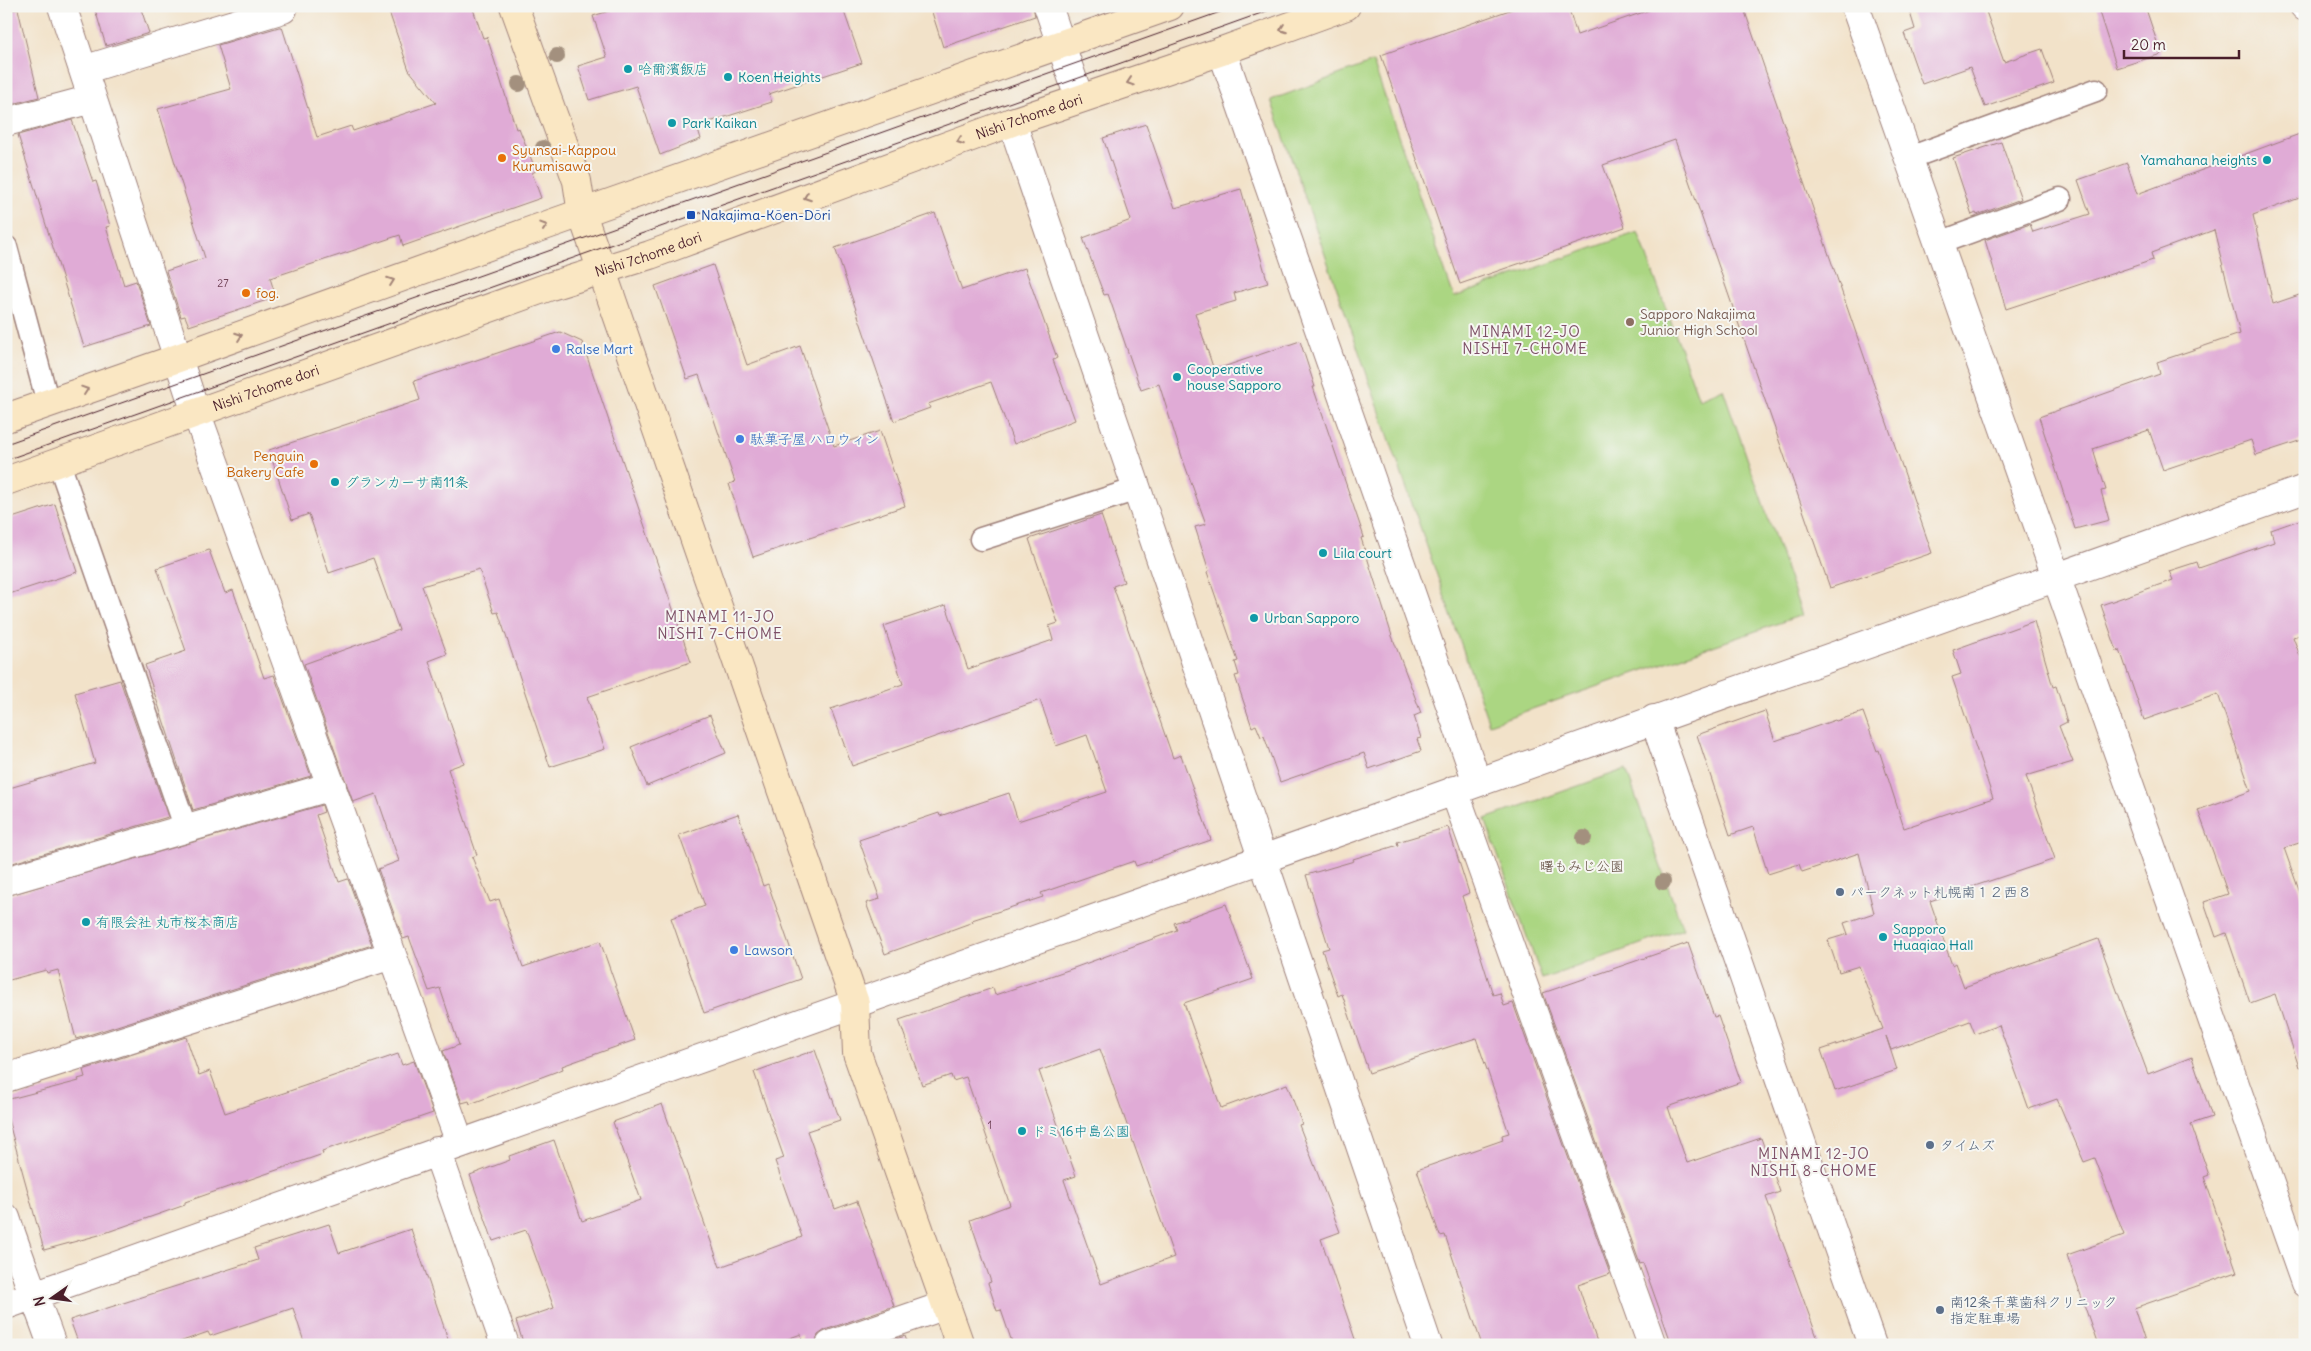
<svg xmlns="http://www.w3.org/2000/svg" width="2311" height="1351" font-family="Delius,'Klee One',sans-serif">
	<rect width="100%" height="100%" fill="#f6f6f2"/>
	<filter id="ink" filterUnits="userSpaceOnUse"><feTurbulence type="fractalNoise" baseFrequency=".02" numOctaves="2"/><feDisplacementMap in="SourceGraphic" scale="10" xChannelSelector="R" yChannelSelector="G"/><feConvolveMatrix kernelMatrix="1 2 1 2 8 2 1 2 1" color-interpolation-filters="sRGB"/></filter>
	<filter id="wash" filterUnits="userSpaceOnUse"><feTurbulence type="fractalNoise" baseFrequency=".0096" numOctaves="4" result="noise"/><feDisplacementMap in="SourceGraphic" scale="20" xChannelSelector="R" yChannelSelector="G"/><feGaussianBlur stdDeviation="1.12" result="paint"/><feColorMatrix in="noise" values="0 0 0 0 0 0 0 0 0 0 0 0 0 0 0 0 0 1.4 0 .05"/><feComposite in="paint" operator="in"/></filter>
	<g filter="url(#wash)">
		<rect width="100%" height="100%" fill="#f2e2c9"/>
		<path fill="#abd682" stroke="#7a7a56" d="M 1373,62 L 1454,297 L 1638,232 L 1699,399 L 1723,389 L 1802,615 L 1489,724 L 1271,100 Z
			M 1626,769 L 1683,929 L 1542,979 L 1485,819 Z"/>
		<g id="blocks">
			<path fill="#e0abd6" fill-rule="evenodd" d="M 94,6 L 140,6 L 149,33 L 106,46 Z
				M 387,6 L 472,6 L 483,38 L 487,37 L 516,129 L 519,128 L 536,171 L 532,173 L 541,198 L 403,246 L 400,235 L 270,278 L 276,297 L 189,326 L 185,316 L 181,317 L 166,271 L 205,258 L 158,109 L 231,89 L 218,45 L 279,27 L 282,27 L 317,137 L 351,126 L 353,131 L 436,103 L 409,70 Z
				M 625,6 L 842,6 L 862,63 L 769,94 L 772,102 L 697,126 L 701,139 L 660,155 L 636,86 L 589,100 L 578,66 L 607,57 L 593,16 Z
				M 930,6 L 1033,6 L 1035,16 L 943,47 Z
				M 1521,6 L 1568,6 L 1577,35 L 1661,6 L 1743,6 L 1932,553 L 1830,588 L 1675,140 L 1603,165 L 1625,227 L 1460,284 L 1381,55 Z
				M 1908,6 L 1984,6 L 2004,62 L 2042,49 L 2054,83 L 1985,107 L 1970,67 L 1922,84 L 1904,33 L 1915,29 Z
				M 2097,6 L 2145,6 L 2161,54 L 2117,68 Z
				M 18,9 L 39,97 L 9,105 L 6,96 L 6,11 Z
				M 72,120 L 93,182 L 96,181 L 110,226 L 106,227 L 124,285 L 136,281 L 151,326 L 84,347 L 18,135 Z
				M 1146,124 L 1175,208 L 1241,189 L 1268,283 L 1234,293 L 1236,301 L 1195,313 L 1214,370 L 1300,341 L 1315,387 L 1313,387 L 1364,537 L 1361,538 L 1392,636 L 1421,713 L 1414,716 L 1421,738 L 1417,739 L 1421,751 L 1369,769 L 1364,753 L 1280,782 L 1264,736 L 1261,737 L 1256,725 L 1252,727 L 1235,676 L 1239,675 L 1235,662 L 1238,661 L 1207,572 L 1209,571 L 1195,527 L 1206,524 L 1183,460 L 1159,384 L 1141,390 L 1108,294 L 1104,295 L 1083,238 L 1131,220 L 1103,138 Z
				M 2305,132 L 2305,196 L 2253,215 L 2273,304 L 2305,293 L 2305,439 L 2256,455 L 2251,440 L 2163,470 L 2149,430 L 2093,449 L 2106,490 L 2101,491 L 2109,520 L 2075,529 L 2039,417 L 2160,374 L 2157,362 L 2240,334 L 2214,230 L 2151,253 L 2153,260 L 2006,309 L 1985,240 L 2030,224 L 2033,232 L 2090,214 L 2078,180 L 2127,163 L 2137,194 Z
				M 2001,142 L 2021,199 L 1977,215 L 1976,213 L 1972,215 L 1953,158 Z
				M 935,213 L 962,290 L 1025,268 L 1057,358 L 1053,360 L 1075,420 L 1014,444 L 991,382 L 928,404 L 930,408 L 894,421 L 835,248 Z
				M 713,265 L 747,365 L 800,346 L 834,446 L 880,431 L 905,506 L 753,557 L 729,484 L 735,482 L 699,375 L 687,379 L 655,286 Z
				M 560,332 L 582,342 L 691,662 L 587,697 L 605,749 L 550,767 L 498,612 L 494,613 L 479,569 L 422,586 L 447,654 L 429,661 L 464,763 L 448,769 L 477,855 L 472,857 L 490,902 L 499,899 L 523,967 L 600,941 L 635,1040 L 562,1066 L 563,1069 L 470,1104 L 469,1101 L 462,1103 L 443,1051 L 459,1045 L 440,988 L 429,991 L 409,937 L 403,939 L 378,869 L 399,861 L 376,794 L 353,802 L 304,664 L 399,630 L 373,558 L 329,573 L 309,514 L 292,520 L 269,450 L 420,400 L 414,381 Z
				M 55,504 L 77,572 L 6,595 L 6,520 Z
				M 1101,515 L 1124,582 L 1113,586 L 1173,758 L 1181,755 L 1211,840 L 1136,866 L 1134,861 L 1041,893 L 1043,897 L 972,920 L 973,922 L 885,954 L 866,903 L 880,899 L 859,840 L 939,813 L 940,816 L 1009,793 L 1018,821 L 1107,792 L 1087,735 L 1056,746 L 1040,700 L 852,766 L 831,709 L 903,684 L 884,626 L 946,605 L 968,669 L 1053,640 L 1049,626 L 1058,623 L 1029,539 Z
				M 2305,518 L 2305,633 L 2293,637 L 2305,669 L 2305,841 L 2284,848 L 2305,907 L 2305,1066 L 2299,1067 L 2275,994 L 2250,1003 L 2226,933 L 2216,937 L 2204,902 L 2228,894 L 2198,810 L 2251,791 L 2218,694 L 2144,720 L 2120,650 L 2117,651 L 2101,605 L 2173,580 L 2169,571 L 2197,562 L 2199,568 L 2274,542 L 2271,530 Z
				M 209,550 L 225,593 L 233,590 L 264,678 L 274,675 L 311,776 L 193,810 L 145,665 L 186,651 L 157,568 Z
				M 2034,621 L 2053,687 L 2056,686 L 2067,722 L 2059,726 L 2073,762 L 2026,776 L 2055,859 L 1930,901 L 1952,965 L 1955,963 L 1964,987 L 2098,939 L 2148,1074 L 2192,1057 L 2212,1117 L 2191,1124 L 2209,1175 L 2204,1177 L 2237,1272 L 2134,1308 L 2146,1345 L 2098,1345 L 2067,1255 L 2124,1235 L 2095,1158 L 2084,1162 L 2057,1099 L 2029,1109 L 1999,1025 L 1975,1034 L 1970,1021 L 1891,1050 L 1886,1036 L 1897,1070 L 1835,1091 L 1821,1050 L 1883,1029 L 1859,966 L 1839,972 L 1828,940 L 1848,934 L 1844,923 L 1874,913 L 1859,853 L 1802,872 L 1799,864 L 1768,874 L 1753,827 L 1730,835 L 1697,735 L 1765,711 L 1775,741 L 1835,720 L 1836,721 L 1863,712 L 1877,751 L 1879,750 L 1904,828 L 1993,798 L 1952,677 L 1961,674 L 1953,650 Z
				M 120,680 L 168,817 L 6,865 L 6,789 L 95,763 L 75,693 Z
				M 710,715 L 726,753 L 647,786 L 631,747 Z
				M 322,805 L 324,812 L 316,815 L 339,882 L 348,879 L 372,945 L 76,1039 L 58,970 L 47,973 L 46,970 L 6,981 L 6,896 Z
				M 738,814 L 763,886 L 768,884 L 801,979 L 704,1013 L 671,918 L 705,906 L 679,835 Z
				M 1448,827 L 1469,893 L 1462,896 L 1493,995 L 1500,993 L 1504,1006 L 1513,1003 L 1610,1274 L 1578,1285 L 1598,1345 L 1482,1345 L 1445,1235 L 1440,1236 L 1417,1170 L 1503,1140 L 1502,1135 L 1509,1133 L 1476,1038 L 1369,1073 L 1342,994 L 1338,996 L 1322,950 L 1329,948 L 1306,875 L 1354,861 L 1353,859 L 1398,845 L 1397,842 Z
				M 1226,904 L 1253,979 L 1184,1003 L 1221,1108 L 1287,1084 L 1302,1124 L 1299,1125 L 1340,1232 L 1321,1239 L 1357,1345 L 1013,1345 L 1001,1310 L 997,1311 L 988,1283 L 991,1282 L 970,1220 L 1010,1205 L 966,1077 L 953,1081 L 951,1075 L 922,1085 L 899,1020 L 993,988 L 995,995 L 1071,969 L 1177,930 L 1174,923 ZM 1100,1049 L 1174,1257 L 1101,1284 L 1064,1180 L 1076,1176 L 1039,1071 Z
				M 1688,943 L 1714,1017 L 1718,1016 L 1741,1082 L 1668,1107 L 1687,1163 L 1761,1138 L 1780,1192 L 1766,1197 L 1820,1345 L 1672,1345 L 1643,1263 L 1640,1264 L 1543,993 Z
				M 186,1037 L 199,1075 L 210,1071 L 225,1113 L 398,1054 L 402,1065 L 414,1061 L 433,1113 L 322,1151 L 323,1154 L 185,1202 L 185,1205 L 99,1235 L 44,1250 L 6,1112 L 6,1100 L 79,1081 L 78,1079 L 85,1077 L 83,1070 Z
				M 815,1050 L 840,1120 L 807,1131 L 835,1209 L 857,1201 L 894,1306 L 825,1330 L 818,1335 L 815,1345 L 803,1345 L 801,1334 L 771,1345 L 524,1345 L 516,1321 L 554,1308 L 526,1230 L 493,1241 L 470,1175 L 510,1160 L 509,1156 L 554,1140 L 582,1221 L 641,1200 L 613,1122 L 662,1104 L 720,1267 L 802,1237 L 775,1161 L 784,1158 L 754,1072 Z
				M 329,1224 L 339,1253 L 411,1229 L 450,1345 L 305,1345 L 293,1308 L 210,1336 L 208,1332 L 171,1345 L 79,1345 L 70,1320 L 258,1260 L 254,1248 Z
				M 905,1336 L 908,1345 L 879,1345 Z"/>
		</g>
	</g>
	<g filter="url(#ink)">
		<use href="#blocks" fill-opacity="0" stroke="#9e807a" stroke-width="1"/>
		<g fill="none" stroke-linecap="round" stroke-linejoin="round">
			<g stroke="#9e807a" stroke-width="25">
				<path id="lane" d="M 1909,158 L 2096,90
					M 1939,243 L 2060,199
					M 6,247 L 48,403
					M 59,463 L 186,829
					M 981,539 L 1137,489"/>
			</g>
			<g stroke="#9e807a" stroke-width="30">
				<path id="street" d="M 62,6 L 190,395 L 460,1143
					M 1048,6 L 1079,98
					M 1855,6 L 2305,1283
					M 2304,6 L 2305,7
					M 1222,51 L 1477,782
					M 83,70 L 283,9
					M 6,122 L 92,99
					M 1012,122 L 1428,1345
					M 1654,719 L 1872,1345
					M 1454,790 L 1652,1345
					M 6,881 L 332,786
					M 6,1078 L 392,955
					M 437,1151 L 505,1345
					M 6,1218 C 20,1261 37,1302 52,1345
					M 6,1305 L 2305,489
					M 830,1345 L 946,1305"/>
			</g>
			<g stroke="#9e807a" stroke-width="30">
				<g id="secondary">
					<path d="M 514,6 L 577,181 L 582,214 L 602,271 L 855,1003 L 857,1053 L 960,1345"/>
					<path d="M 6,418 L 178,358 L 533,230 L 1170,6"/>
					<path id="s1" d="M 6,481 L 551,286 L 650,255 L 1012,122 L 1222,51 L 1346,6"/>
				</g>
			</g>
			<use href="#lane" stroke="#fff" stroke-width="22"/>
			<use href="#street" stroke="#fff" stroke-width="28"/>
			<use href="#secondary" stroke="#fae7c3" stroke-width="28"/>
			<path stroke="#4a1f2b" stroke-width="1" d="M 6,444 L 1237,6
				M 6,460 L 1281,6"/>
		</g>
		<g fill="#a3907e">
			<circle cx="557" cy="56" r="8"/>
			<circle cx="519" cy="84" r="8"/>
			<circle cx="543" cy="148" r="8"/>
			<circle cx="1584" cy="838" r="8"/>
			<circle cx="1663" cy="882" r="8"/>
		</g>
		<defs><path id="oneway-chevron" d="M-2-3.5L2.5 0L-2 3.5" fill="none" stroke-width="1.6" stroke-linecap="round" stroke-linejoin="round" transform="scale(1.25)"/></defs>
		<g stroke="#a28377">
			<use href="#oneway-chevron" transform="translate(1283 29) rotate(160)"/>
			<use href="#oneway-chevron" transform="translate(1130 82) rotate(162)"/>
			<use href="#oneway-chevron" transform="translate(960 141) rotate(160)"/>
			<use href="#oneway-chevron" transform="translate(807 197) rotate(160)"/>
			<use href="#oneway-chevron" transform="translate(544 226) rotate(-18)"/>
			<use href="#oneway-chevron" transform="translate(391 281) rotate(-20)"/>
			<use href="#oneway-chevron" transform="translate(239 336) rotate(-20)"/>
			<use href="#oneway-chevron" transform="translate(85 390) rotate(-19)"/>
		</g>
	</g>
	<g fill="#0f9aa8" stroke="#f6f6f2" stroke-width="2">
		<circle cx="628" cy="69" r="5"/>
		<circle cx="728" cy="77" r="5"/>
		<circle cx="672" cy="123" r="5"/>
		<circle cx="2267" cy="160" r="5"/>
		<circle cx="1177" cy="377" r="5"/>
		<circle cx="335" cy="482" r="5"/>
		<circle cx="1323" cy="553" r="5"/>
		<circle cx="1254" cy="618" r="5"/>
		<circle cx="86" cy="922" r="5"/>
		<circle cx="1883" cy="937" r="5"/>
		<circle cx="1022" cy="1131" r="5"/>
	</g>
	<g fill="#e8710a" stroke="#f6f6f2" stroke-width="2">
		<circle cx="502" cy="158" r="5"/>
		<circle cx="246" cy="293" r="5"/>
		<circle cx="314" cy="464" r="5"/>
	</g>
	<rect fill="#1a4fb4" stroke="#f6f6f2" stroke-width="2" x="686" y="210" width="10" height="10" rx="2.5"/>
	<circle fill="#8d6e63" stroke="#f6f6f2" stroke-width="2" cx="1630" cy="322" r="5"/>
	<g fill="#3f7fe0" stroke="#f6f6f2" stroke-width="2">
		<circle cx="556" cy="349" r="5"/>
		<circle cx="740" cy="439" r="5"/>
		<circle cx="734" cy="950" r="5"/>
	</g>
	<g fill="#5c6f8a" stroke="#f6f6f2" stroke-width="2">
		<circle cx="1840" cy="892" r="5"/>
		<circle cx="1930" cy="1145" r="5"/>
		<circle cx="1940" cy="1310" r="5"/>
	</g>
	<g text-anchor="middle" stroke-width="4" stroke-linejoin="round" paint-order="stroke">
		<g font-size="11" fill="#704256">
			<text x="223" y="287">27</text>
			<text x="990" y="1129">1</text>
		</g>
		<g font-size="14" fill="#0d838f" stroke="#f6f6f2" text-anchor="start">
			<text x="638" y="74">哈爾濱飯店</text>
			<text x="738" y="82">Koen Heights</text>
			<text x="682" y="128">Park Kaikan</text>
			<text x="2257" y="165" text-anchor="end">Yamahana heights</text>
			<text x="1187" y="374">Cooperative<tspan x="1187" dy="16">house Sapporo</tspan></text>
			<text x="345" y="487">グランカーサ南11条</text>
			<text x="1333" y="558">Lila court</text>
			<text x="1264" y="623">Urban Sapporo</text>
			<text x="96" y="927">有限会社 丸市桜本商店</text>
			<text x="1893" y="934">Sapporo<tspan x="1893" dy="16">Huaqiao Hall</tspan></text>
			<text x="1032" y="1136">ドミ16中島公園</text>
		</g>
		<g font-size="14" fill="#4a1f2b" stroke="#f6f6f2">
			<text dy="5" stroke="none"><textPath href="#s1" startOffset="1086">Nishi 7chome dori</textPath></text>
			<text dy="5" stroke="none"><textPath href="#s1" startOffset="681">Nishi 7chome dori</textPath></text>
			<text dy="5" stroke="none"><textPath href="#s1" startOffset="276">Nishi 7chome dori</textPath></text>
		</g>
		<g font-size="14" fill="#c56008" stroke="#f6f6f2" text-anchor="start">
			<text x="512" y="155">Syunsai-Kappou<tspan x="512" dy="16">Kurumisawa</tspan></text>
			<text x="256" y="298">fog.</text>
			<text x="304" y="461" text-anchor="end">Penguin<tspan x="304" dy="16">Bakery Cafe</tspan></text>
		</g>
		<g font-size="14" fill="#164399" stroke="#f6f6f2" text-anchor="start">
			<text x="701" y="220">Nakajima-Kōen-Dōri</text>
		</g>
		<g font-size="14" fill="#785e54" stroke="#f6f6f2" text-anchor="start">
			<text x="1640" y="319">Sapporo Nakajima<tspan x="1640" dy="16">Junior High School</tspan></text>
		</g>
		<g font-size="14" fill="#366cbe" stroke="#f6f6f2" text-anchor="start">
			<text x="566" y="354">Ralse Mart</text>
			<text x="750" y="444">駄菓子屋 ハロウィン</text>
			<text x="744" y="955">Lawson</text>
		</g>
		<g font-size="14" fill="#624d41" stroke="#f6f6f2">
			<text x="1582" y="871">曙もみじ公園</text>
		</g>
		<g font-size="14" fill="#4e5e75" stroke="#f6f6f2" text-anchor="start">
			<text x="1850" y="897">パークネット札幌南１２西８</text>
			<text x="1940" y="1150">タイムズ</text>
			<text x="1950" y="1307">南12条千葉歯科クリニック<tspan x="1950" dy="16">指定駐車場</tspan></text>
		</g>
		<g font-size="15" letter-spacing="1" fill="#7e5067" stroke="#f6f6f2">
			<text x="1525" y="337">MINAMI 12-JO<tspan x="1525" dy="17">NISHI 7-CHOME</tspan></text>
			<text x="720" y="622">MINAMI 11-JO<tspan x="720" dy="17">NISHI 7-CHOME</tspan></text>
			<text x="1814" y="1159">MINAMI 12-JO<tspan x="1814" dy="17">NISHI 8-CHOME</tspan></text>
		</g>
	</g>
	<rect width="2311" height="1351" fill="none" stroke="#f6f6f2" stroke-width="25"/>
	<g transform="translate(52 1298) rotate(256)" stroke="#f6f6f2" stroke-width="4" paint-order="stroke">
	<path d="M0-4L9 19L0 12L-9 19Z" fill="#4a1f2b"/>
	<text y="-8" font-size="14" font-weight="bold" text-anchor="middle" fill="#4a1f2b">N</text>
	</g>
	<path d="M2124 50v8h115v-8" fill="none" stroke="#4a1f2b" stroke-width="2.5"/>
	<text x="2131" y="50" font-size="15" fill="#4a1f2b" stroke="#f6f6f2" stroke-width="4" paint-order="stroke">20 m</text>
</svg>
